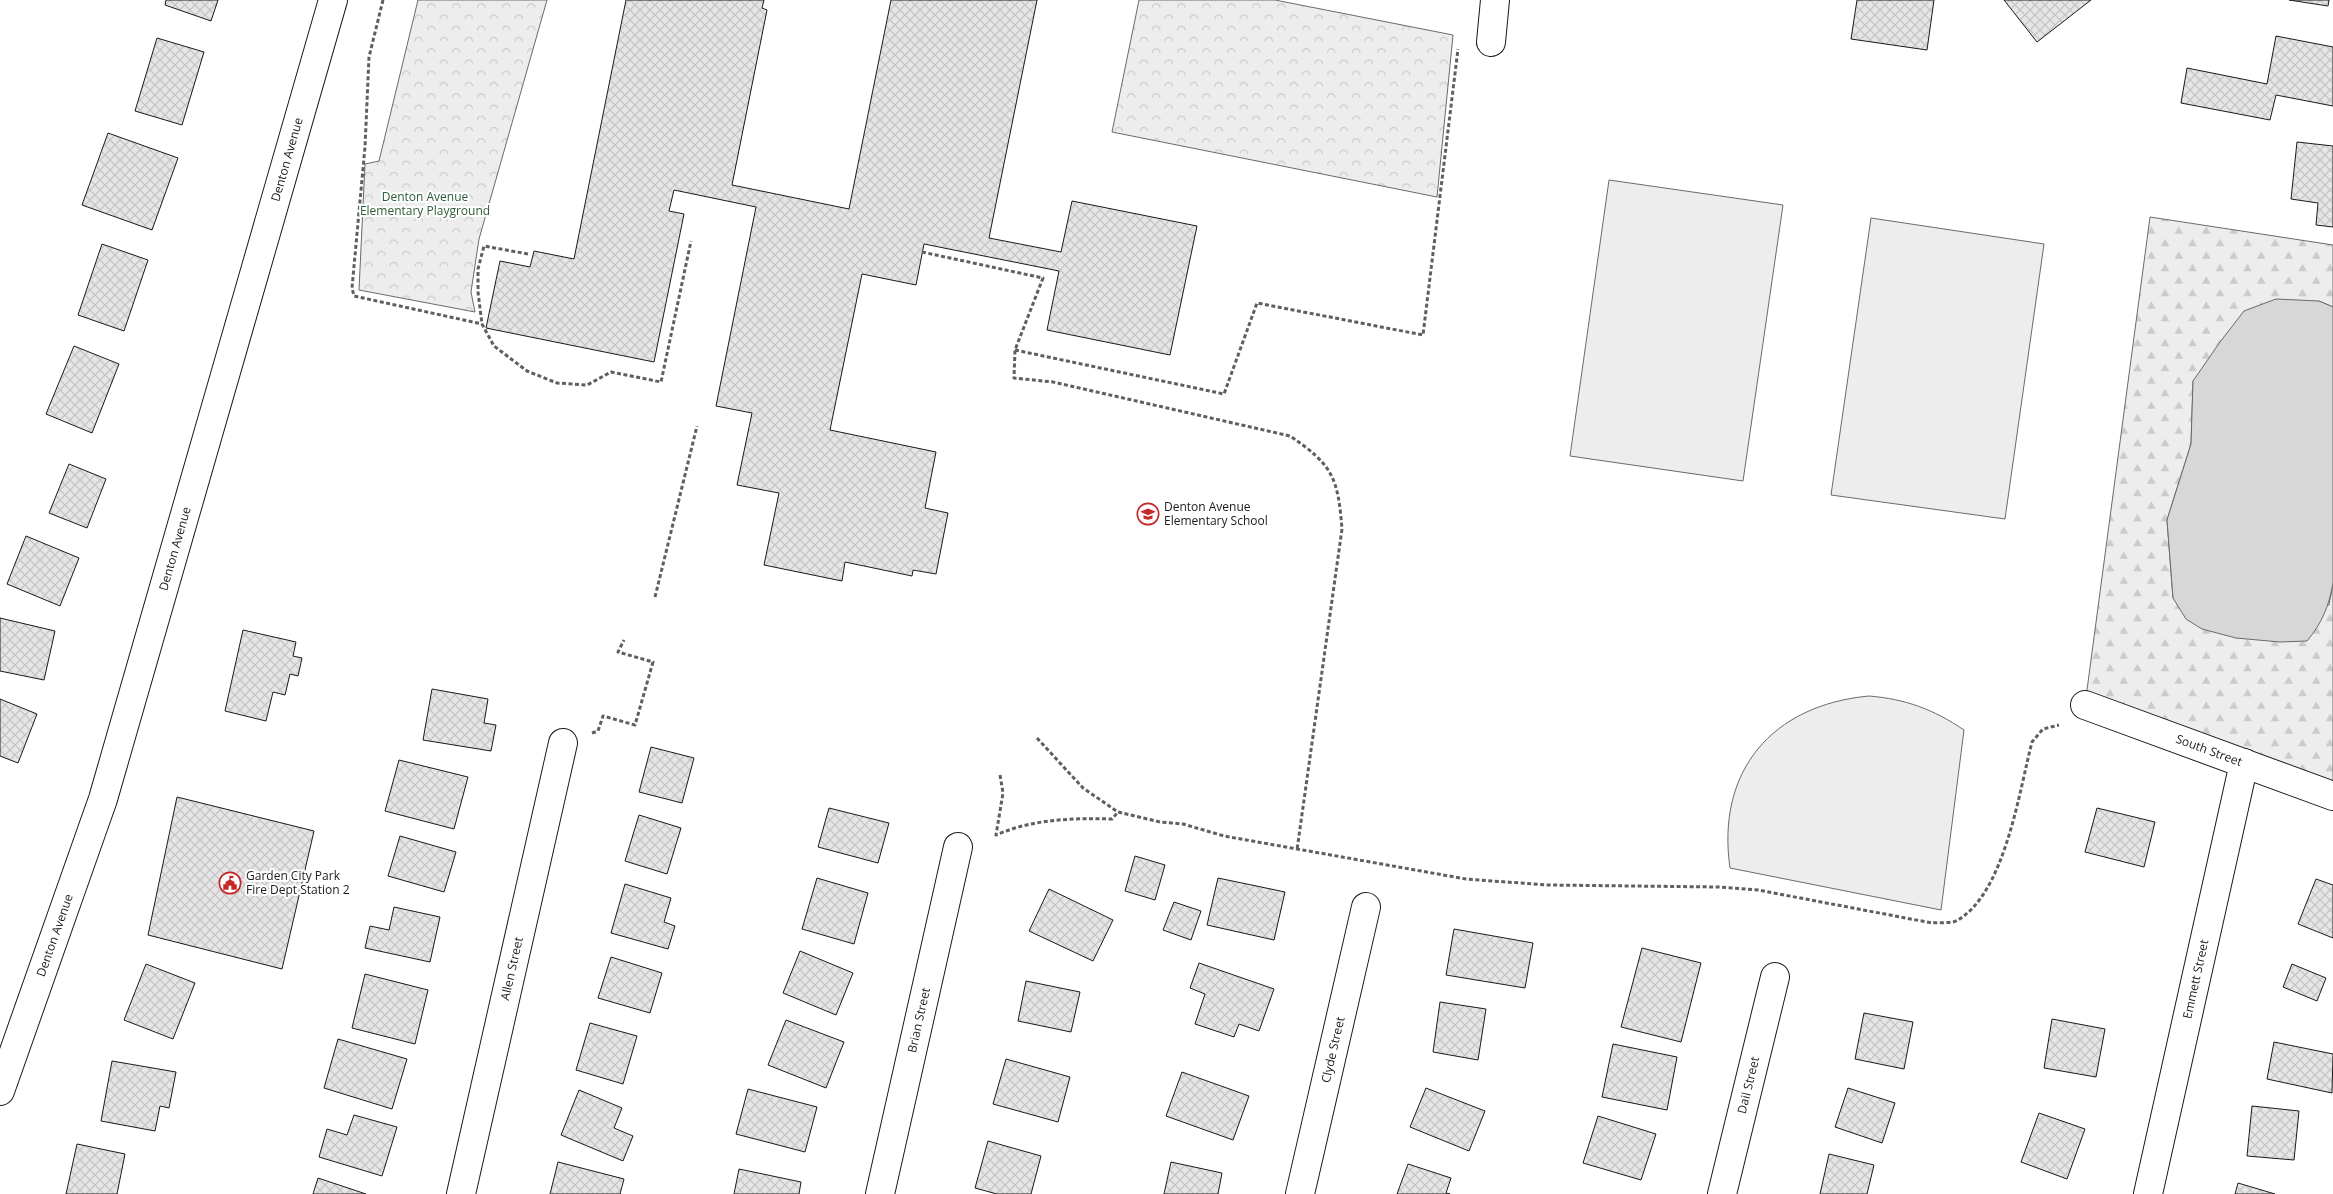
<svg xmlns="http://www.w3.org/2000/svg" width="2333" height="1194" font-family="'Open Sans',sans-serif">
	<defs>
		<pattern id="forest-firs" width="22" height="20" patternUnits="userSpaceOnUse" patternTransform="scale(1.25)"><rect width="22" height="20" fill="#ededed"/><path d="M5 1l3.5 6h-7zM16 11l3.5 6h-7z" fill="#cbcbcb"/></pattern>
		<pattern id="park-crowns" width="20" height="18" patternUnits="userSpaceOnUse" patternTransform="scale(1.25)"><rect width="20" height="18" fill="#ededed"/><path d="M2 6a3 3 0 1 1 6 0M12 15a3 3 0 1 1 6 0" fill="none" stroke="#cbcbcb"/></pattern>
		<pattern id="building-cross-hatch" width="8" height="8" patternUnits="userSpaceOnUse" patternTransform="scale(1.25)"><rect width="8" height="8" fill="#e6e6e6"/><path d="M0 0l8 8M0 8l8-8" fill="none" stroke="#c5c5c5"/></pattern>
	</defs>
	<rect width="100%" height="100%" fill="#fff"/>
	<path fill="url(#forest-firs)" stroke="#6a6a6a" d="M 2150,217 L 2333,245 L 2333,307 L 2319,301 L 2193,381 L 2191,444 L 2167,520 L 2173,598 L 2329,605 L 2333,583 L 2333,796 L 2085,705 Z"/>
	<path fill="url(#park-crowns)" stroke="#6a6a6a" d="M 418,0 L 547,0 L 479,239 L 471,292 L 475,312 L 359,290 L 365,164 L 379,161 Z
		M 1139,0 L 1275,0 L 1453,35 L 1437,197 L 1112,132 Z"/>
	<path fill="#ededed" stroke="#6a6a6a" d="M 1609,180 L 1783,205 L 1743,481 L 1570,456 Z
		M 1871,218 L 2044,244 L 2005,519 L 1831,495 Z
		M 1869,696 C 1905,699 1933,709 1964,730 L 1941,910 L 1730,868 C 1716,771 1772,705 1869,696 Z"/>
	<path fill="#d7d7d7" stroke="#6a6a6a" d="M 2276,299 L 2319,301 L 2333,307 L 2333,583 C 2329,606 2322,623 2307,641 L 2280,642 L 2236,638 L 2202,629 L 2186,619 L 2173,598 L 2167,520 L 2191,444 L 2193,381 L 2220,342 L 2244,311 Z"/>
	<path fill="url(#building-cross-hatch)" stroke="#1a1a1a" d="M 166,0 L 218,0 L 211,21 L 165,5 Z
		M 626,0 L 764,0 L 762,8 L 767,10 L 732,185 L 849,209 L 891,0 L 1037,0 L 989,238 L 1061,252 L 1072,201 L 1197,226 L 1170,355 L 1047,330 L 1059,271 L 924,244 L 916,285 L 862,274 L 830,430 L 936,452 L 925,508 L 948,513 L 936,574 L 913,570 L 912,576 L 845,562 L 842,581 L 764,565 L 779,493 L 737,485 L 752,413 L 716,406 L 756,207 L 674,190 L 669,211 L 684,214 L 654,362 L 486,328 L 500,261 L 530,267 L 534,251 L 574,259 Z
		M 1857,0 L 1934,0 L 1927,50 L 1851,39 Z
		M 2004,0 L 2091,0 L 2037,42 Z
		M 2289,0 L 2329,0 L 2328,6 Z
		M 2276,36 L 2333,47 L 2333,106 L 2276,95 L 2270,120 L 2181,103 L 2187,68 L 2267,84 Z
		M 157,38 L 204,52 L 182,125 L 135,111 Z
		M 108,133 L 178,158 L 152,230 L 82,205 Z
		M 2297,142 L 2333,146 L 2333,227 L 2316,225 L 2318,203 L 2291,199 Z
		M 102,244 L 148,260 L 124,331 L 78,315 Z
		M 74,346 L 119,364 L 92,433 L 46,414 Z
		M 69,464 L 106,479 L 87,528 L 49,513 Z
		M 26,536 L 79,558 L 60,606 L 7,584 Z
		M 0,618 L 55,631 L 44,680 L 0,671 Z
		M 243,630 L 296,642 L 293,656 L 302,658 L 298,676 L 290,674 L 285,695 L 273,692 L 266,721 L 225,711 Z
		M 432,689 L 488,699 L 484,723 L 496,725 L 491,751 L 423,740 Z
		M 0,699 L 37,714 L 18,763 L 0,756 Z
		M 651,747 L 694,758 L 682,803 L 639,792 Z
		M 399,760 L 468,777 L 454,829 L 385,811 Z
		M 177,797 L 314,831 L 282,969 L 148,935 Z
		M 829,808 L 889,823 L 878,863 L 818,847 Z
		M 2097,808 L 2155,822 L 2144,867 L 2085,852 Z
		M 639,815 L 681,828 L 667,874 L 625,861 Z
		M 400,836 L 456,852 L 444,892 L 388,876 Z
		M 1135,856 L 1165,865 L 1155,900 L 1125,891 Z
		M 817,878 L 868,893 L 854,944 L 802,929 Z
		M 1218,878 L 1285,892 L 1274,940 L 1207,925 Z
		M 2316,879 L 2333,885 L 2333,938 L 2298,924 Z
		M 625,884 L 671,898 L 664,922 L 675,926 L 668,949 L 611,933 Z
		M 1049,889 L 1113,920 L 1093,961 L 1029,931 Z
		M 1174,902 L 1201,911 L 1191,940 L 1163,930 Z
		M 394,907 L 440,917 L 430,962 L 365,948 L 370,926 L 389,930 Z
		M 1454,929 L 1533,943 L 1525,988 L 1446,975 Z
		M 1642,948 L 1701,963 L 1681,1042 L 1621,1027 Z
		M 800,951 L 853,973 L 836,1015 L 783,993 Z
		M 611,957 L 662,973 L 650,1013 L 598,998 Z
		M 1199,963 L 1274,989 L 1259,1031 L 1239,1024 L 1234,1037 L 1195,1024 L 1205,994 L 1190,988 Z
		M 146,964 L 195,983 L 173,1039 L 124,1020 Z
		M 2292,964 L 2326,978 L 2317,1001 L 2283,987 Z
		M 365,974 L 428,990 L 415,1044 L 352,1028 Z
		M 1026,981 L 1080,992 L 1071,1032 L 1018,1021 Z
		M 1440,1002 L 1486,1009 L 1478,1060 L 1433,1052 Z
		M 1864,1013 L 1913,1022 L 1904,1069 L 1855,1059 Z
		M 2052,1019 L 2105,1029 L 2096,1077 L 2044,1068 Z
		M 786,1020 L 844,1042 L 826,1088 L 768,1065 Z
		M 590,1023 L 637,1036 L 623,1084 L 576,1070 Z
		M 338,1039 L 407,1059 L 392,1109 L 324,1088 Z
		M 2274,1042 L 2333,1054 L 2332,1093 L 2267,1079 Z
		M 1613,1044 L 1677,1057 L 1667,1110 L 1602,1097 Z
		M 1006,1059 L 1070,1077 L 1058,1122 L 993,1104 Z
		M 112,1061 L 176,1072 L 169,1108 L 160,1106 L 155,1131 L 101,1121 Z
		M 1182,1072 L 1249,1096 L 1233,1140 L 1166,1116 Z
		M 1426,1088 L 1485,1111 L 1469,1151 L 1410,1127 Z
		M 1848,1088 L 1895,1103 L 1882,1143 L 1835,1127 Z
		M 748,1089 L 817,1107 L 805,1152 L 736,1134 Z
		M 579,1090 L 622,1108 L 614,1128 L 633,1136 L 623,1161 L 561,1135 Z
		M 2252,1106 L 2299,1111 L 2294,1160 L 2247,1156 Z
		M 2039,1113 L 2085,1129 L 2067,1179 L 2021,1162 Z
		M 354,1115 L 397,1127 L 382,1176 L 319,1157 L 327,1129 L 347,1135 Z
		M 1598,1116 L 1656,1134 L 1641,1180 L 1583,1163 Z
		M 988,1141 L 1041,1156 L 1031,1194 L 997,1194 L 975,1188 Z
		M 77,1144 L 125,1154 L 117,1194 L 66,1194 Z
		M 1829,1154 L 1874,1165 L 1867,1194 L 1820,1194 Z
		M 558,1162 L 624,1179 L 620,1194 L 550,1194 Z
		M 1171,1162 L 1222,1173 L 1218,1194 L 1164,1194 Z
		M 1408,1164 L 1451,1178 L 1446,1193 L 1450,1194 L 1397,1194 Z
		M 739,1169 L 801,1182 L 799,1194 L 734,1194 Z
		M 318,1178 L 366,1194 L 313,1194 Z
		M 2238,1183 L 2275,1194 L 2235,1194 Z"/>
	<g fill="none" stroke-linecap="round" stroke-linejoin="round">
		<g stroke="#1a1a1a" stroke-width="30">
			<g id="street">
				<path d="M 1491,42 L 1495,0"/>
				<path id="s1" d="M 2085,705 L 2333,796"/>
				<path id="s2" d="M 461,1194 L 563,743"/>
				<path id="s3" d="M 880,1194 L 958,847"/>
				<path id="s4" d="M 1300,1194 L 1366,907"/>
				<path id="s5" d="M 1722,1194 L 1775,977"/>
				<path id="s6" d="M 2148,1194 L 2244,763"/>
			</g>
		</g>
		<g stroke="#1a1a1a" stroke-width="30">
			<g id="secondary">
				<path id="s7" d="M 0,1091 L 103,799 L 333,0"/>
			</g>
		</g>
		<path stroke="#5f5f5f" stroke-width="3" stroke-dasharray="4 2.5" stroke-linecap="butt" d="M 383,0 L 369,57 L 365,147 L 352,288 L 354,296 L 482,324
			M 922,252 L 1043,278 L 1015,350 L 1014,378 L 1053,382 L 1290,436 C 1333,465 1338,478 1342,529 L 1297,850
			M 528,254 L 484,246 L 478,269 L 478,292 L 482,324 L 494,346 L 527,371 L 557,383 L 587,385 L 611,372 L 661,382 L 691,241
			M 1015,350 L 1224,394 L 1257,303 L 1423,335 L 1458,49
			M 655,597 L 697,426
			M 592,733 L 598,731 L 603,716 L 635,725 L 653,662 L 618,652 L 624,640
			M 1037,738 L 1083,788 L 1118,812 L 1160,822 L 1183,824 L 1224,836 L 1466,879 L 1547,885 L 1719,887 L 1758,890 L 1932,923 C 1939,922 1952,924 1958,920 C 2005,892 2019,792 2032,742 L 2043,729 L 2059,725
			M 1000,775 L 1003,793 L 996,835 C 1033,819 1071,818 1112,819 L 1118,812"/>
		<use href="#street" stroke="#fff" stroke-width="28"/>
		<use href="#secondary" stroke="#fff" stroke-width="28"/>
	</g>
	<defs>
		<g id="school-ring" transform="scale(1.125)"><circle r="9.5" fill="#fff" stroke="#c62828" stroke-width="1.5"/><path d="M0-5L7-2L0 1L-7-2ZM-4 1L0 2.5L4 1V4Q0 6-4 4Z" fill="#c62828"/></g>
		<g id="civic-ring" transform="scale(1.125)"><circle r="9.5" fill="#fff" stroke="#c62828" stroke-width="1.5"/><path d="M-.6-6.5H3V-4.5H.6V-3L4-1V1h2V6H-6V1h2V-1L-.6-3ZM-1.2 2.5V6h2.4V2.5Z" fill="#c62828"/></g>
	</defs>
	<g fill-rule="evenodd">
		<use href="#school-ring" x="1148" y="514"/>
		<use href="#civic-ring" x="230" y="883"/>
	</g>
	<g text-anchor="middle" stroke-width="4" stroke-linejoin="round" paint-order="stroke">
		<g font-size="12" fill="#1a1a1a" stroke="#fff">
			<text dy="4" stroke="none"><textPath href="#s7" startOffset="975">Denton Avenue</textPath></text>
			<text dy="4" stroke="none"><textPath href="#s7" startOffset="570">Denton Avenue</textPath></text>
			<text dy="4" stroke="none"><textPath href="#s1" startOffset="132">South Street</textPath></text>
			<text dy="4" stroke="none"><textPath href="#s7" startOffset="165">Denton Avenue</textPath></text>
			<text dy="4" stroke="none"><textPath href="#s2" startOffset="231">Allen Street</textPath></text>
			<text dy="4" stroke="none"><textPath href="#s6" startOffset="220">Emmett Street</textPath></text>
			<text dy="4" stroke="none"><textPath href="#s3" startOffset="178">Brian Street</textPath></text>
			<text dy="4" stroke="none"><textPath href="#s4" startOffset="148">Clyde Street</textPath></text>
			<text dy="4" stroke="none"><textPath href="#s5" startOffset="112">Dail Street</textPath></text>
		</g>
		<g font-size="12" fill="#2b5a34" stroke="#fff">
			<text x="425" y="201">Denton Avenue<tspan x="425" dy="14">Elementary Playground</tspan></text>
		</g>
		<g font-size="12" fill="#1a1a1a" stroke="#fff" text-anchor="start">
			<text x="1164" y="511">Denton Avenue<tspan x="1164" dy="14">Elementary School</tspan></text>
			<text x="246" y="880">Garden City Park<tspan x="246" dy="14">Fire Dept Station 2</tspan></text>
		</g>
	</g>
</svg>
